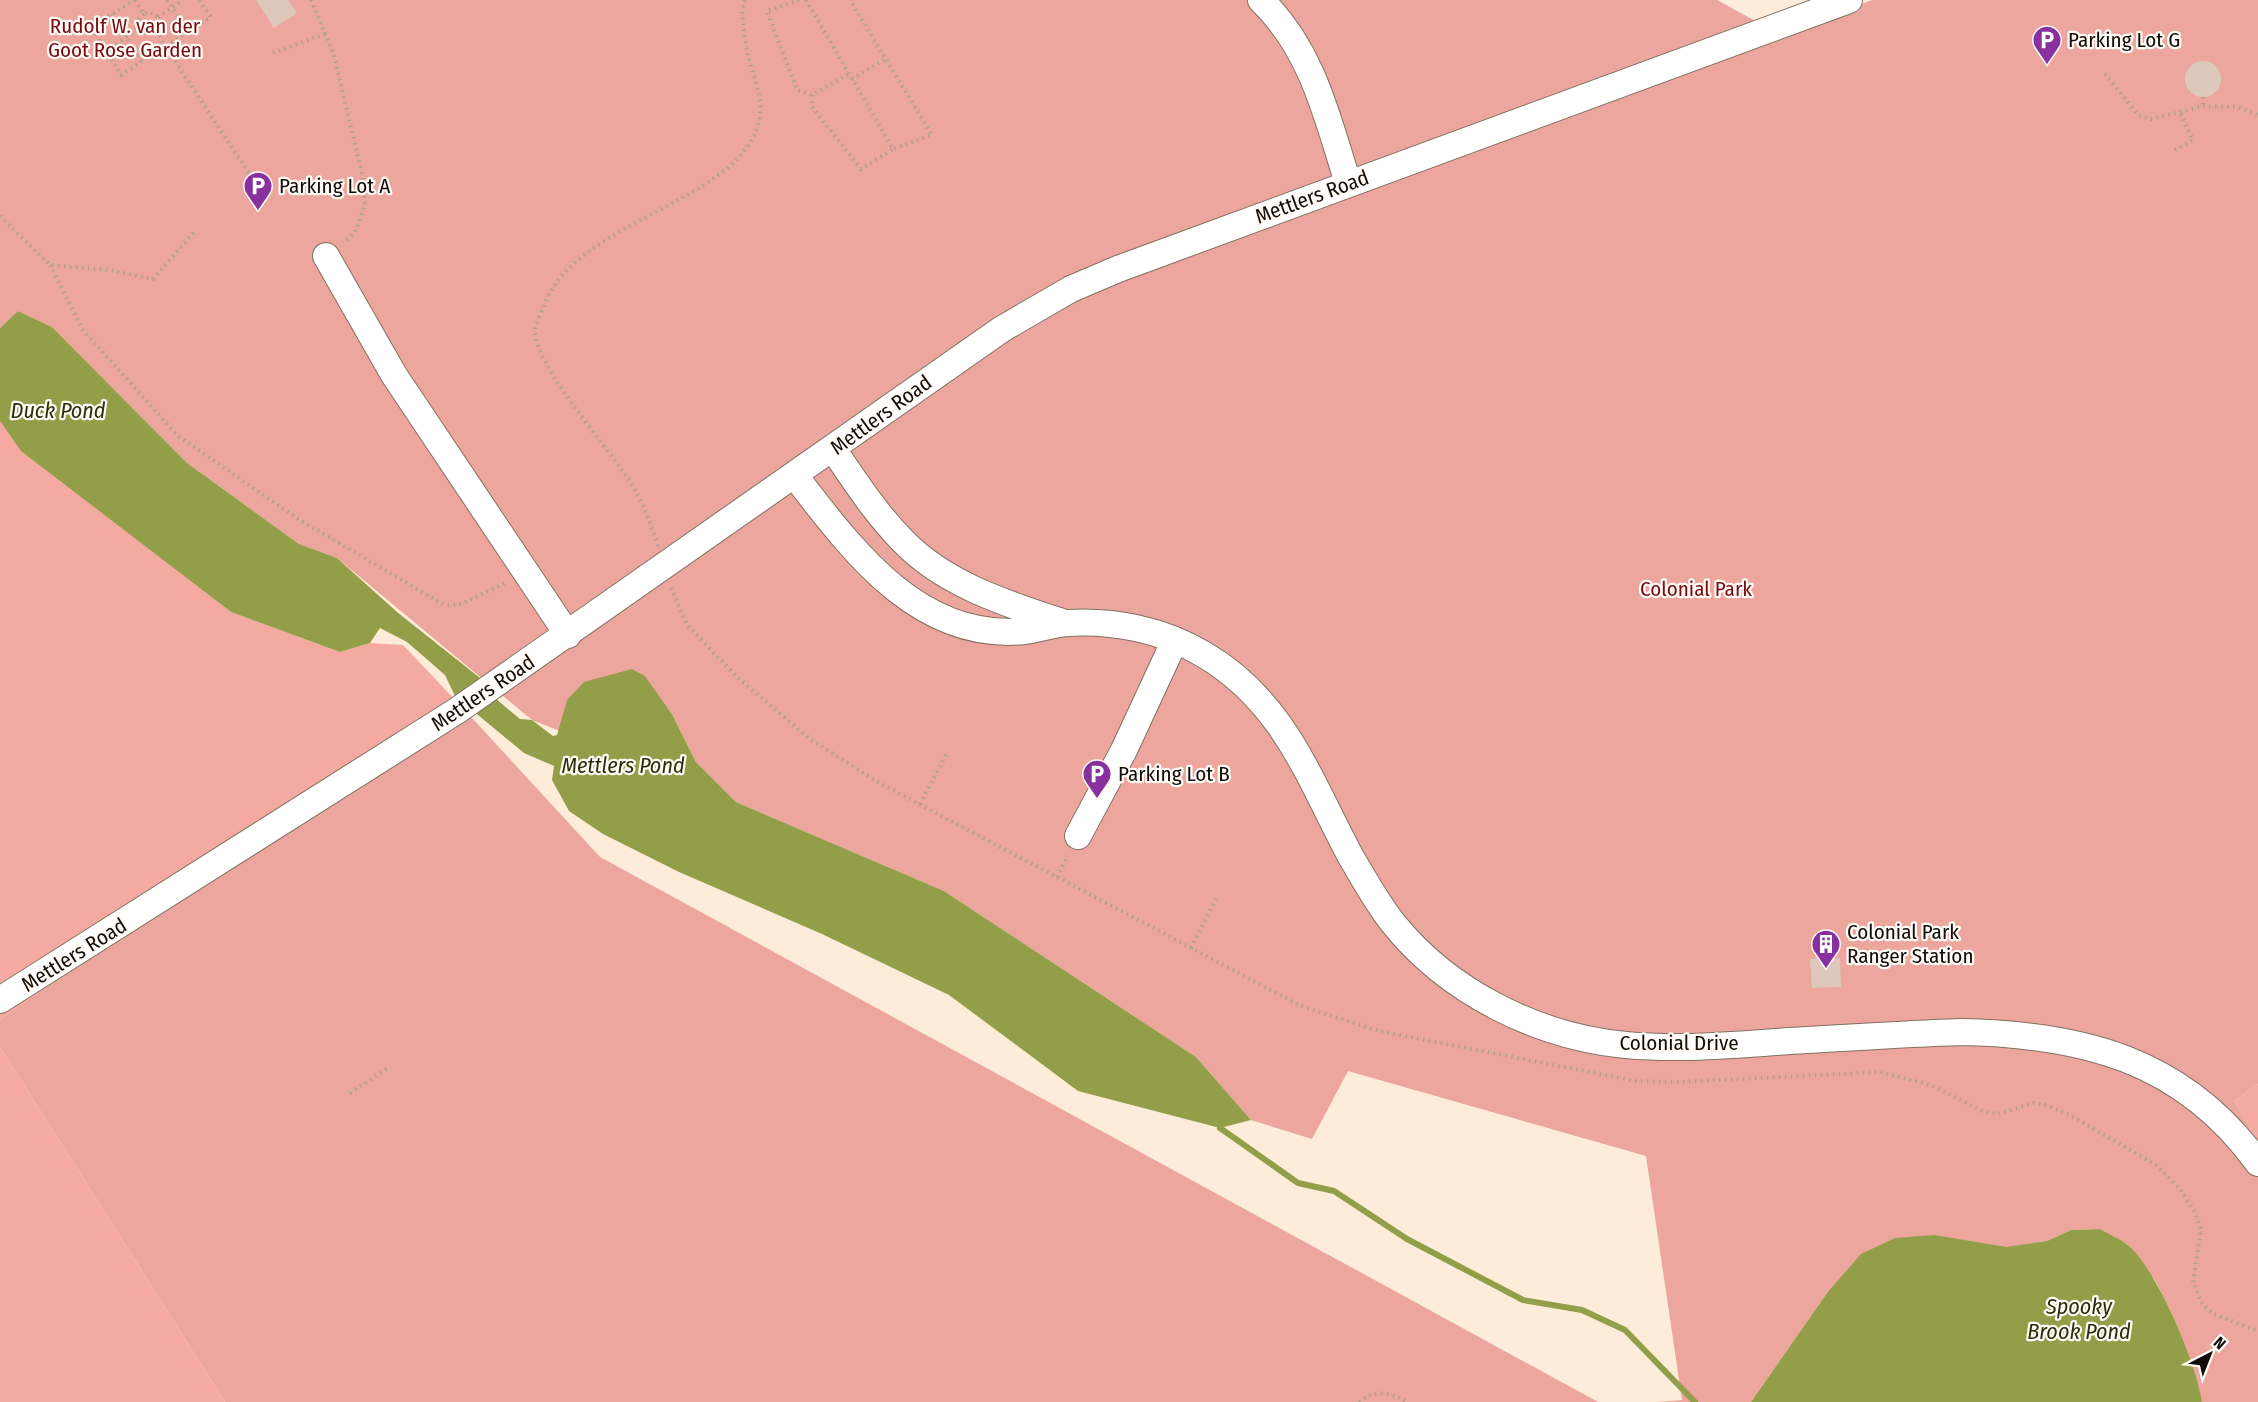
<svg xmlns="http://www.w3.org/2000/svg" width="2258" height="1402" font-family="'Fira Sans Condensed',sans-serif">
	<rect width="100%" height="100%" fill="#fcecd9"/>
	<path fill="#eca69e" d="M 0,0 L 1717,0 L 1781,35 L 1872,0 L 2258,0 L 2258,1084 L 2234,1101 L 2258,1141 L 2258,1402 L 2202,1402 L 2173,1316 L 2155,1280 L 2127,1244 L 2100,1229 L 2071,1230 L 2047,1241 L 2006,1248 L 1935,1235 L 1827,1293 L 1751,1402 L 1657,1402 L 1682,1400 L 1646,1156 L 1348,1071 L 1312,1139 L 1251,1120 L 1196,1057 L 944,891 L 736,802 L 696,762 L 673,716 L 567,700 L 560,731 L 532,720 L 337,558 L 299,544 L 187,463 L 52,327 L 18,311 L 0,328 Z
		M 460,705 L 600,857 L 1598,1402 L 225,1402 L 0,1047 L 0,1020 L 259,834 Z"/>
	<path fill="#f4aaa1" d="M 0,421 L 22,451 L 231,612 L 340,652 L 370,643 L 403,645 L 460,705 L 259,834 L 0,1020 Z
		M 0,1047 L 225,1402 L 0,1402 Z
		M 2258,1084 L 2258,1141 L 2234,1101 Z"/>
	<path fill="#929e48" d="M 18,311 L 52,327 L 187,463 L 299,544 L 337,558 L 397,612 L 480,678 L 496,699 L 520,719 L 532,720 L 553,736 L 557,735 L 567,700 L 584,682 L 632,669 L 645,676 L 673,716 L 696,762 L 736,802 L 944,891 L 1196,1057 L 1251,1120 L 1220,1128 L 1078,1091 L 949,995 L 822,934 L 679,872 L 603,834 L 569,811 L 552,780 L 554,766 L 524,753 L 455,696 L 445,675 L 407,642 L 380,628 L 370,643 L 340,652 L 231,612 L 21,451 L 0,421 L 0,328 Z
		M 2100,1229 C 2109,1234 2120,1239 2128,1245 C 2158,1271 2196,1363 2202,1402 L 1751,1402 L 1827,1293 L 1861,1254 L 1895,1238 L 1935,1235 L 2006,1247 L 2047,1241 L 2071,1230 Z"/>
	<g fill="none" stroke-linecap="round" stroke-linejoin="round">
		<path stroke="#929e48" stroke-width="6" d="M 1220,1128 L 1298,1183 L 1334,1191 L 1407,1239 L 1523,1300 L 1582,1310 L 1625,1330 L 1695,1402"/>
	</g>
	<path fill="#dec7bb" d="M 256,0 L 288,0 L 297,13 L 274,28 Z
		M2185 79a18 18 0 1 1 36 0a18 18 0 1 1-36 0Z
		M 1840,958 L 1841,987 L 1812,988 L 1810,959 Z"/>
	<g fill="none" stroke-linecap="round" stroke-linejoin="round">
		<g stroke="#807160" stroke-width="28">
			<path id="minor" d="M 1261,0 C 1313,51 1327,117 1348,183
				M 326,256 L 394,375 L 568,635
				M 833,449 C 855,481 876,514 903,541 C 944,584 1007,604 1062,622
				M 795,476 C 853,551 919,642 1025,631 C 1039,629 1053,624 1067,623 C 1114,620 1163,630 1203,654 C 1284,701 1309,779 1351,857 C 1364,879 1377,903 1393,923 C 1448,992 1538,1037 1626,1045 C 1680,1050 1735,1045 1789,1041 C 1846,1038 1903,1034 1960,1032 C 2081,1034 2183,1059 2258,1163
				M 1078,836 L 1124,750 L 1175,640
				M 0,1000 L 458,710 L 1002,329 L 1071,289 L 1118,269 L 1849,0"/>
		</g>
		<path stroke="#ada091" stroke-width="4" stroke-dasharray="1.5 4.5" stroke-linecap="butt" d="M 135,0 L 91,27 L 121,75 L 211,17 L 199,0
			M 135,0 L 144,14 L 149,12 L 158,17 L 160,28 L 156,32 L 250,175
			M 167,0 L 188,32
			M 311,0 L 334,55 L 362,174 L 365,204 L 355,233 L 343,243
			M 799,0 L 767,11 L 797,90 L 812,95 L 849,74
			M 806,0 L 893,149 L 932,135 L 850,0
			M 112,14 L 142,62
			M 144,14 L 139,19 L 138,24 L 144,33 L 156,32
			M 158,17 L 183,0
			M 106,51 L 139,28
			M 273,53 L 325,34
			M 2105,74 L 2138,115 L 2151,119 L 2203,106 L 2238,107 L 2258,115
			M 852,79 L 886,59
			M 812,95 L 812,107 L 861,169 L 893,149
			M 2203,97 L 2203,106
			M 2175,150 L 2193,140 L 2180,113
			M 0,216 L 50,265 L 109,270 L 153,279 L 194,232
			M 50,265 L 83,330 L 177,435 L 295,517 L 444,605 L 461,604 L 507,582
			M 658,546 C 650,520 641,498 626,476 C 605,443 535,366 535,331 C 535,323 541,313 544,305 C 577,219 739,203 759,122 C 765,101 753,76 748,55 C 745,42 744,28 742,15 L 745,0
			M 671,588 L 687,625 L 737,677 L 810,739 L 881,784 L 1301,1006 L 1379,1031 L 1636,1081 L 1680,1082 L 1880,1072 L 1931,1085 L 1982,1111 L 1997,1114 L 2034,1103 L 2046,1105 L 2068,1114 L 2156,1165 L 2179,1188 L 2194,1210 L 2201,1228 L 2193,1283 L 2203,1305 L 2213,1314 L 2258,1331
			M 920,804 L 946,755
			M 1057,877 L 1068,856
			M 1191,948 L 1217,897
			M 350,1093 L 388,1068
			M 1359,1402 C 1375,1389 1390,1392 1407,1402"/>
		<use href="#minor" stroke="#fff" stroke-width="26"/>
	</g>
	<defs>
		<g id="parking-pin" transform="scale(1.5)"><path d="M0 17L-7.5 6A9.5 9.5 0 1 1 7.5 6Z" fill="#88309d" stroke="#fffbf7"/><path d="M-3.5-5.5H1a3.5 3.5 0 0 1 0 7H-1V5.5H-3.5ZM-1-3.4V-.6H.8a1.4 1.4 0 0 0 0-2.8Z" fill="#fff"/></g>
		<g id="building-pin" transform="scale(1.5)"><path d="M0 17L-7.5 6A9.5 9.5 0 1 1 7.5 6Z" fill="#88309d" stroke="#fffbf7"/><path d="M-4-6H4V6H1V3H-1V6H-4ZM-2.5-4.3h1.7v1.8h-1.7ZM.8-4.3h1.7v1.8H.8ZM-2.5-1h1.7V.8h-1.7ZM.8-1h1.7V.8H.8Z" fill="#fff"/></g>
	</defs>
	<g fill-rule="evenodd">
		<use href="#parking-pin" x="2047" y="40"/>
		<use href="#parking-pin" x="258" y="186"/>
		<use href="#parking-pin" x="1097" y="774"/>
		<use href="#building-pin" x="1826" y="944"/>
	</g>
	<g text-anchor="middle" stroke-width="4.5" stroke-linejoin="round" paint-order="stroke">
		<g font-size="21" fill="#780b0f" stroke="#fffbf7">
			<text x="125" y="33">Rudolf W. van der<tspan x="125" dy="24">Goot Rose Garden</tspan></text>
			<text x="1696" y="596">Colonial Park</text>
		</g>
		<g font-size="21" fill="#120c06" stroke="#fffbf7" text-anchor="start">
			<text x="2068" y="47">Parking Lot G</text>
			<text x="279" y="193">Parking Lot A</text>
			<text x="1118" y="781">Parking Lot B</text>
			<text x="1847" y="939">Colonial Park<tspan x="1847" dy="24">Ranger Station</tspan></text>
		</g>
		<g font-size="21" fill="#120c06" stroke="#fffbf7">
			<text transform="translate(1312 197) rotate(-20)" y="7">Mettlers Road</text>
			<text transform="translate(881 415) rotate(-36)" y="7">Mettlers Road</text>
			<text transform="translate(483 693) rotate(-34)" y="7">Mettlers Road</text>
			<text transform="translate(74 955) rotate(-32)" y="7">Mettlers Road</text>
			<text x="1679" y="1050">Colonial Drive</text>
		</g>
		<g font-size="22" font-style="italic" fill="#2a2e09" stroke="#fffbf7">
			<text x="58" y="418">Duck Pond</text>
			<text x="623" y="773">Mettlers Pond</text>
			<text x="2079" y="1314">Spooky<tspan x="2079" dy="25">Brook Pond</tspan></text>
		</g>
	</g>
	<g transform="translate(2210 1354) rotate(42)" stroke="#fffbf7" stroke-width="4.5" paint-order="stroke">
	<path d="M0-4.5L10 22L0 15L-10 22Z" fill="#120c06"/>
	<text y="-9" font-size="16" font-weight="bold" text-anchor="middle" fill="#120c06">N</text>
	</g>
</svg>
